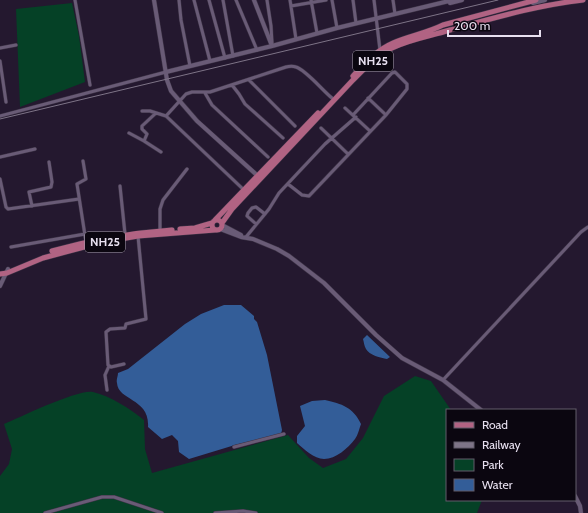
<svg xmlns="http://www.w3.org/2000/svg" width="588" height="513" font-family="Cabin,sans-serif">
	<rect width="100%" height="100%" fill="#24182f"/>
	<path fill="#054126" d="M 72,3 L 79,36 L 85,82 L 20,107 L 16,9 Z
		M 415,376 L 431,381 L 451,410 L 447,410 L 447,500 L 482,500 L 477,513 L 0,513 L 0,476 L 9,464 L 12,449 L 4,424 C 21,417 78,389 93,392 C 111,396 130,409 144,420 L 145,449 L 152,473 L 288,435 L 309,458 L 323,468 L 346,459 L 363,438 L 384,396 Z"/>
	<path fill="#335d98" d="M 224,305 L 241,305 L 254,316 L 254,319 L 257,322 L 267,355 L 282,430 L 281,434 L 235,445 L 189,459 L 179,452 L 178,441 L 172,435 L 162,439 L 148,427 C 150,398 118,401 117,383 C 116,380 118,376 118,373 L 128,369 L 185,324 L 201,314 Z
		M 367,335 L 390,357 L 387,359 C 381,358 369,355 366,349 C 364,346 364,342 363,339 Z
		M 325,400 C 342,404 353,407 361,424 C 359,429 358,435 355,439 C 348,448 336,459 324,459 C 314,459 304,449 297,443 L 297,436 L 305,426 L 300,406 L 312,401 Z"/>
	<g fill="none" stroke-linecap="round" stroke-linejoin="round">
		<g stroke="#3e3447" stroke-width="4">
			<path id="minor" d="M 75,0 L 90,85
				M 179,0 L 181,20 L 190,66
				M 194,0 L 210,61
				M 209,0 L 225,58
				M 223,0 L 233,56
				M 236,0 L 257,50
				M 267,0 L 271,26 L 272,43
				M 290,0 L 296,39
				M 311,0 L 317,33
				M 332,0 L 337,28
				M 353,0 L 356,23
				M 374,0 L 380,50
				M 393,0 L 395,14
				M 291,6 L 326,0
				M 0,48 L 16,45
				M 0,61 L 6,102
				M 249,80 L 295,126
				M 232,85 L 239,94 L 245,104 L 283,138
				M 205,93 L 212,105 L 268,157
				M 368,98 L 386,115
				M 345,108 L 370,131
				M 142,111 L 150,111 L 166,116
				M 156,113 L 142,126 L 142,129 L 147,134 L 144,141 L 161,152
				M 0,116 L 166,72
				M 321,128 L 348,154
				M 129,133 L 144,141
				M 0,157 L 35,149
				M 83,161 L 86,179 L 77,184 L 86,242
				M 0,179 L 6,207 L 8,209 L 79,199
				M 288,184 L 302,195 L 309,196 L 386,115 L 407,89 L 407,84 L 395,72 L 392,73 L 353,115
				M 120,186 L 125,234
				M 244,190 L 166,116 L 186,94 L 192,92 L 210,92 L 286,67 C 290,66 293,66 296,67 C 306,70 323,91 332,98
				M 32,206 L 29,192 L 51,187 L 52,182 L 49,162
				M 256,224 L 247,216 L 248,213 L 252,208 L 256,207 L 265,214
				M 160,230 L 160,209 L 163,200 L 187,169
				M 246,237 L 269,209 L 279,193 L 325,144 L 356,117
				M 11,247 L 85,234
				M 124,364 L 111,367 L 108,365 L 106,332 L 110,329 L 125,328 L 126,324 L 146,319 L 138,236
				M 443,380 L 581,232 L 588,227
				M 107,390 L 105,375 L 109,366
				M 234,447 L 284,434
				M 45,513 L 102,497 L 114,497 L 162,513
				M 215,513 L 243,511 L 256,513"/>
		</g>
		<g stroke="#3e3447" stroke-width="5">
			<path id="tertiary" d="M 154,0 L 167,80 L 171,91 L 197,121 L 259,177
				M 254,0 L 272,46
				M 450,3 L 462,0
				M 533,3 L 545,0
				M 166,72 L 272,46 L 337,28 L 453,0
				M 222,225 L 241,235
				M 220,229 L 241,237 L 253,239 L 277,249 L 289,256 L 324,283 L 376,335 L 402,358 L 443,380 L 481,410
				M 0,286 L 8,269
				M 575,496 L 580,506 L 581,513"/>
		</g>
		<g stroke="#3e3447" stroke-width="6">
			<path id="primary" d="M 353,76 C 364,63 377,50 393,43 C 409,36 427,33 443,25 L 536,0
				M212 225a5 5 0 1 1 10 0a5 5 0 1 1-10 0Z
				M 215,220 L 318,113
				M 222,223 L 232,209 L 352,81 C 364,69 377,55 392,48 C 410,39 431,36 450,30 C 494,18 538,5 583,0
				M 180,229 L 195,228 L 212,223
				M 52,251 C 91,240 131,233 172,230
				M 0,274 L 7,273 L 43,258 L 103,242 L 138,236 L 215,230"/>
		</g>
		<use href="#minor" stroke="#695b76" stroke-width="3"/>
		<use href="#tertiary" stroke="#695b76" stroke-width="4"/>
		<use href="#primary" stroke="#b16383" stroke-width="5"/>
		<path stroke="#7e7487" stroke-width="1" d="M 0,119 L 498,0"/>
	</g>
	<g text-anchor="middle" stroke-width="3.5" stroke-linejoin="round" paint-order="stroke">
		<g fill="#0b0610" stroke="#a69fad" stroke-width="1">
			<rect x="353" y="51" width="40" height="20" rx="3"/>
			<rect x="85" y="232" width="40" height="20" rx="3"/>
		</g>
		<g font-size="12" font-weight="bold" fill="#e8e0f0">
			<text x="373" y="65">NH25</text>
			<text x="105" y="246">NH25</text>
		</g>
	</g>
	<rect x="446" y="409" width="130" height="92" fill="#0b0610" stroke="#635d6a"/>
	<rect x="454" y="422" width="20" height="6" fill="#b16383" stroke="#635d6a"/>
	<text x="482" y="429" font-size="12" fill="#e8e0f0">Road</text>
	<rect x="454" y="442" width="20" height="6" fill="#7e7487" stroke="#635d6a"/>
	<text x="482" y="449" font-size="12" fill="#e8e0f0">Railway</text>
	<rect x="454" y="459" width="20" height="12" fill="#054126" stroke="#635d6a"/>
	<text x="482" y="469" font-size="12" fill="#e8e0f0">Park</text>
	<rect x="454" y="479" width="20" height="12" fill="#335d98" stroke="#635d6a"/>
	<text x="482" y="489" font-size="12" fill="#e8e0f0">Water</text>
	<path d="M448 30v6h92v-6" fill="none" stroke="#e8e0f0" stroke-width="2"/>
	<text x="454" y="30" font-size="12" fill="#e8e0f0" stroke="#0b0610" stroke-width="3" paint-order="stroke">200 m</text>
</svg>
